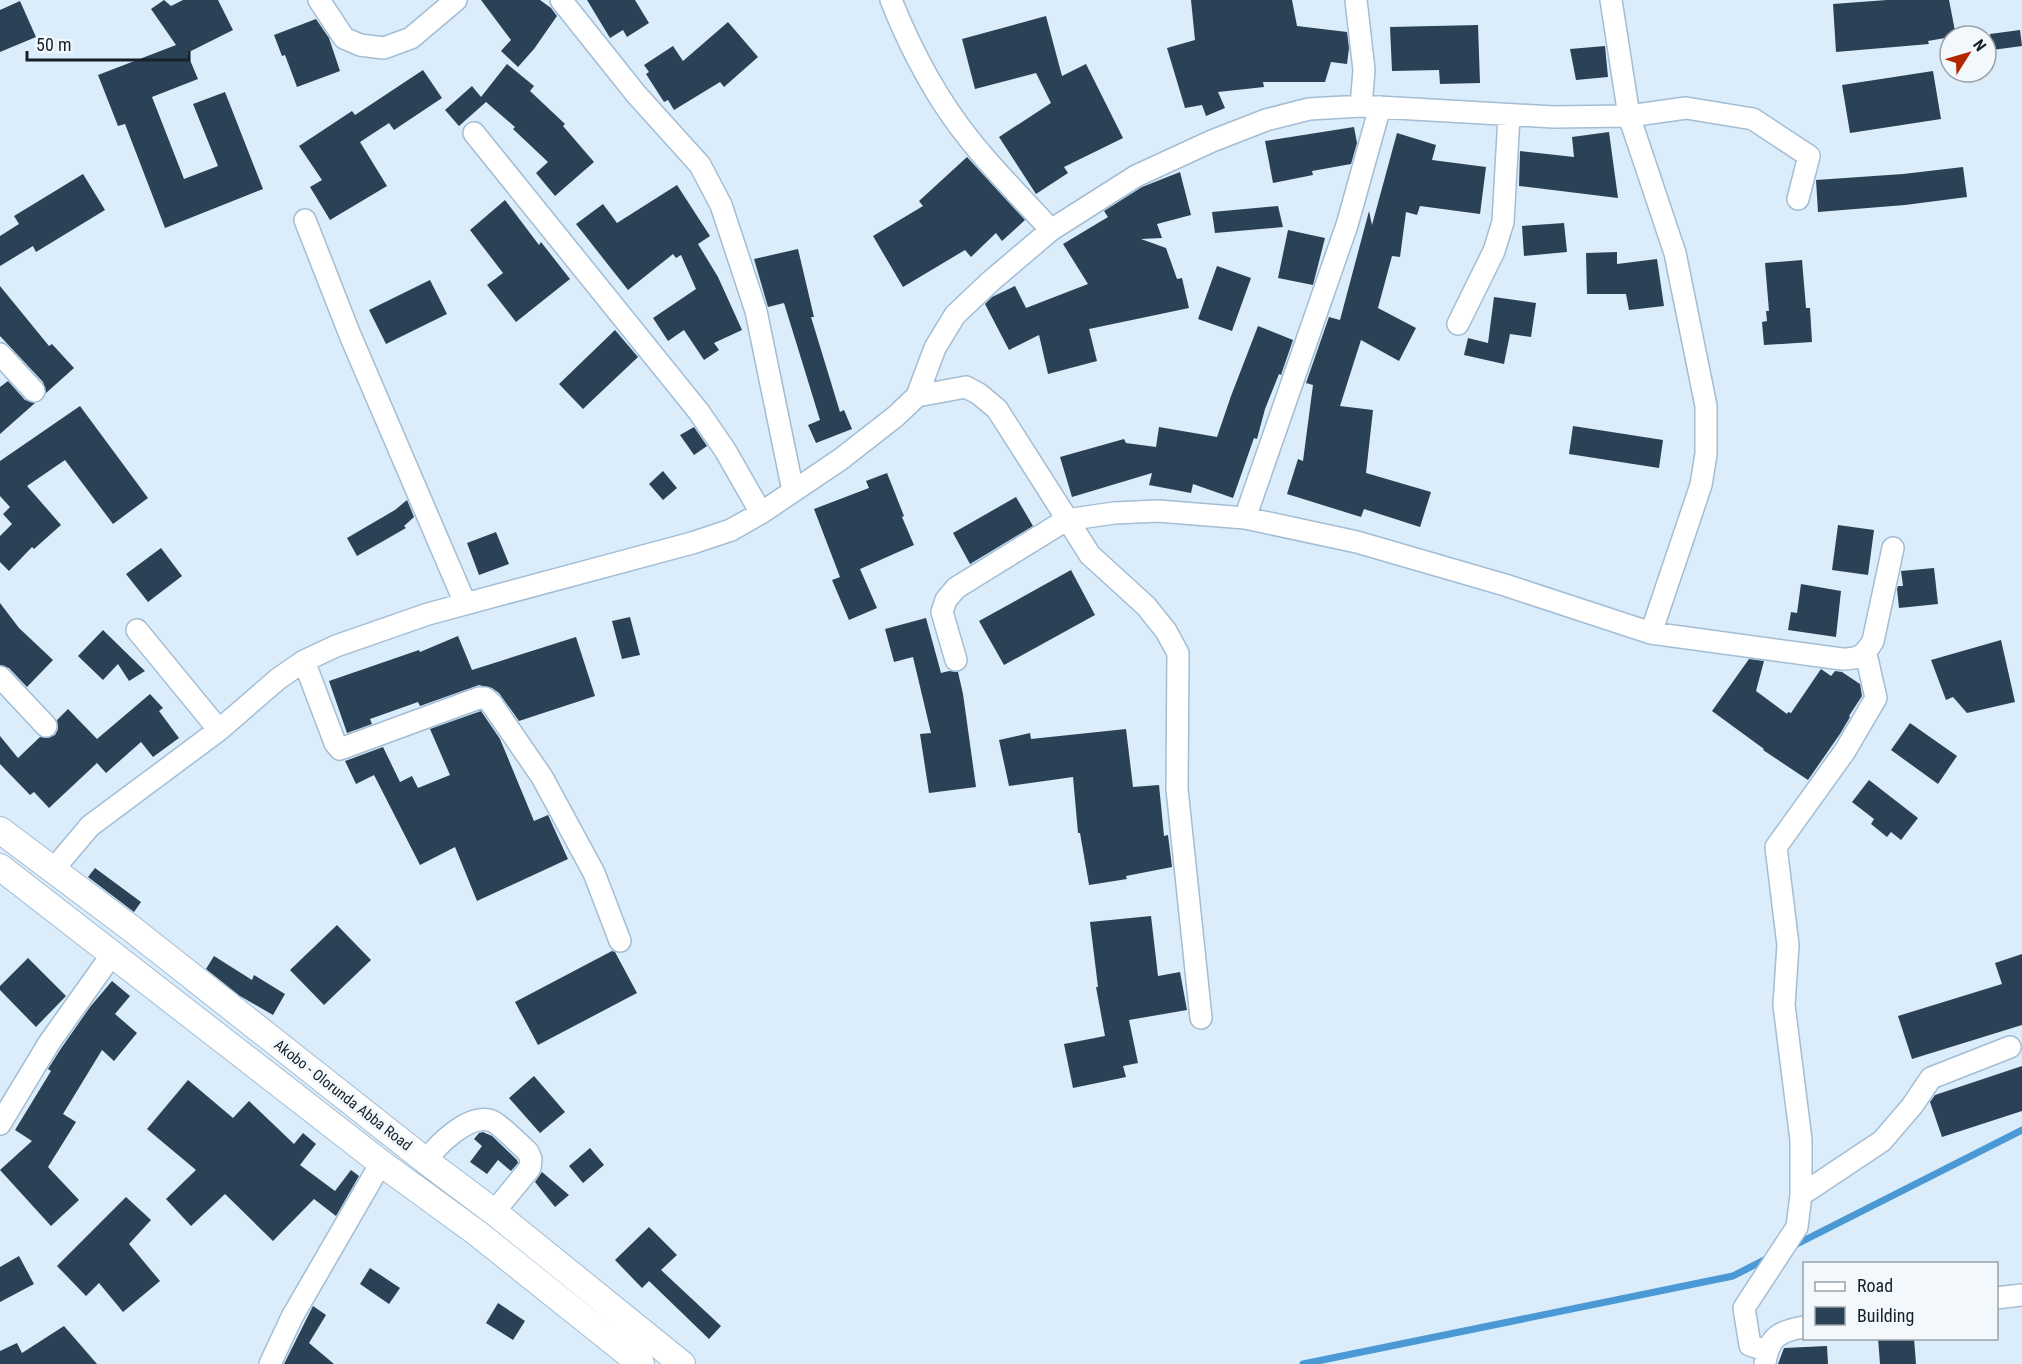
<svg xmlns="http://www.w3.org/2000/svg" width="2022" height="1364" font-family="'Roboto Condensed',sans-serif">
	<rect width="100%" height="100%" fill="#dbecfb"/>
	<g fill="none" stroke-linecap="round" stroke-linejoin="round">
		<path stroke="#4a99d5" stroke-width="7" d="M 1791,1247 L 2022,1130
			M 1303,1364 L 1733,1276 L 1768,1258"/>
	</g>
	<path fill="#2b4256" d="M 164,0 L 171,6 L 183,0 L 218,0 L 233,30 L 187,53 L 198,79 L 152,97 L 184,179 L 218,166 L 193,104 L 225,92 L 263,189 L 165,228 L 125,124 L 118,126 L 98,75 L 176,45 L 151,9 Z
		M 481,0 L 540,0 L 551,8 L 557,16 L 534,49 L 518,67 L 501,51 L 511,40 Z
		M 587,0 L 635,0 L 649,23 L 627,37 L 623,30 L 610,38 Z
		M 1191,0 L 1292,0 L 1297,26 L 1347,32 L 1349,48 L 1347,64 L 1331,62 L 1325,82 L 1263,82 L 1264,87 L 1218,92 L 1225,108 L 1206,116 L 1202,105 L 1185,108 L 1167,48 L 1195,40 Z
		M 1887,0 L 1949,0 L 1956,36 L 1928,41 L 1929,44 L 1836,52 L 1833,4 Z
		M 20,1 L 36,37 L 0,52 L 0,10 Z
		M 1046,16 L 1062,76 L 1086,64 L 1123,138 L 1064,167 L 1068,173 L 1036,194 L 999,137 L 1051,103 L 1036,73 L 975,89 L 962,39 Z
		M 316,19 L 329,38 L 340,71 L 297,87 L 285,55 L 282,56 L 274,35 Z
		M 728,22 L 758,57 L 724,87 L 720,82 L 674,110 L 668,100 L 664,102 L 646,74 L 649,72 L 644,65 L 673,46 L 683,61 Z
		M 1478,25 L 1480,83 L 1440,84 L 1439,70 L 1392,71 L 1390,27 Z
		M 2020,30 L 2022,46 L 1992,50 L 1990,34 Z
		M 1605,46 L 1608,77 L 1576,80 L 1570,49 Z
		M 507,64 L 534,86 L 530,91 L 565,124 L 563,126 L 594,162 L 555,196 L 536,173 L 548,162 L 513,129 L 515,127 L 486,102 L 459,126 L 445,110 L 472,86 L 481,97 Z
		M 423,70 L 442,98 L 394,130 L 389,123 L 360,142 L 387,186 L 330,220 L 310,187 L 322,180 L 299,146 L 352,111 L 355,115 Z
		M 1933,71 L 1941,119 L 1850,133 L 1842,85 Z
		M 1354,127 L 1357,143 L 1351,164 L 1312,171 L 1313,175 L 1273,183 L 1265,141 Z
		M 1609,132 L 1618,198 L 1519,186 L 1520,151 L 1574,157 L 1572,137 Z
		M 1397,133 L 1436,145 L 1432,160 L 1486,167 L 1480,214 L 1420,206 L 1417,215 L 1406,212 L 1400,257 L 1392,256 L 1378,308 L 1416,328 L 1399,361 L 1361,340 L 1340,406 L 1373,410 L 1366,473 L 1431,492 L 1420,527 L 1364,509 L 1361,517 L 1287,494 L 1298,459 L 1303,461 L 1313,385 L 1306,383 L 1329,317 L 1340,320 L 1369,211 L 1372,225 Z
		M 967,157 L 1025,220 L 1002,241 L 996,233 L 971,257 L 965,250 L 903,287 L 873,236 L 923,206 L 919,201 Z
		M 1963,167 L 1967,197 L 1905,205 L 1818,212 L 1816,180 L 1903,174 Z
		M 1180,172 L 1191,215 L 1157,224 L 1162,238 L 1141,239 L 1166,248 L 1177,279 L 1182,278 L 1189,308 L 1089,329 L 1097,361 L 1048,374 L 1039,335 L 1009,350 L 985,304 L 992,297 L 1015,286 L 1026,308 L 1088,284 L 1063,244 L 1108,217 L 1104,211 L 1142,187 Z
		M 83,174 L 105,210 L 36,252 L 33,246 L 0,266 L 0,236 L 19,224 L 14,216 Z
		M 677,185 L 710,236 L 698,244 L 718,277 L 742,330 L 714,343 L 719,350 L 704,360 L 684,330 L 668,341 L 653,318 L 696,289 L 681,255 L 676,258 L 673,254 L 628,290 L 576,224 L 603,204 L 617,223 Z
		M 505,200 L 539,245 L 541,242 L 570,279 L 516,322 L 487,285 L 503,273 L 470,230 Z
		M 1278,206 L 1283,227 L 1215,233 L 1212,212 Z
		M 1564,223 L 1567,252 L 1524,256 L 1522,226 Z
		M 1288,230 L 1325,238 L 1313,285 L 1278,278 Z
		M 798,249 L 814,317 L 811,317 L 840,412 L 844,410 L 852,429 L 816,443 L 808,425 L 820,420 L 784,303 L 768,307 L 754,259 Z
		M 1617,252 L 1617,264 L 1657,259 L 1664,306 L 1629,310 L 1626,294 L 1587,294 L 1586,253 Z
		M 1802,260 L 1806,308 L 1810,308 L 1812,342 L 1764,345 L 1762,322 L 1767,321 L 1766,311 L 1769,311 L 1765,263 Z
		M 1217,266 L 1251,278 L 1232,331 L 1198,319 Z
		M 430,280 L 447,314 L 386,344 L 369,310 Z
		M 0,286 L 49,346 L 52,344 L 74,368 L 46,393 L 43,382 L 0,336 Z
		M 1494,297 L 1536,303 L 1531,337 L 1510,334 L 1504,364 L 1464,355 L 1468,338 L 1488,343 Z
		M 1258,326 L 1293,340 L 1281,375 L 1279,374 L 1265,409 L 1257,439 L 1254,438 L 1233,498 L 1193,484 L 1191,493 L 1149,485 L 1152,473 L 1072,497 L 1060,457 L 1124,439 L 1126,443 L 1156,447 L 1159,427 L 1217,437 L 1231,396 Z
		M 615,330 L 638,357 L 583,409 L 559,384 Z
		M 8,381 L 25,400 L 35,403 L 0,434 L 0,387 Z
		M 80,406 L 148,498 L 113,524 L 65,460 L 27,486 L 61,525 L 34,549 L 32,547 L 9,571 L 0,562 L 0,536 L 12,524 L 3,514 L 10,507 L 0,496 L 0,461 Z
		M 1573,426 L 1663,440 L 1659,468 L 1569,454 Z
		M 694,427 L 707,446 L 694,455 L 680,435 Z
		M 663,471 L 677,488 L 663,500 L 649,484 Z
		M 887,473 L 904,516 L 902,517 L 914,545 L 860,569 L 877,608 L 849,620 L 832,580 L 840,577 L 814,509 L 869,488 L 866,481 Z
		M 1016,497 L 1033,526 L 970,564 L 953,533 Z
		M 407,500 L 414,517 L 404,526 L 406,528 L 357,556 L 347,538 L 395,510 Z
		M 1838,525 L 1874,530 L 1868,575 L 1832,570 Z
		M 496,532 L 509,564 L 479,575 L 467,543 Z
		M 161,548 L 182,576 L 148,602 L 126,574 Z
		M 1934,568 L 1938,604 L 1899,608 L 1897,589 L 1898,586 L 1903,586 L 1901,571 Z
		M 1071,570 L 1095,615 L 1004,665 L 979,621 Z
		M 1801,584 L 1841,591 L 1836,637 L 1788,630 L 1791,612 L 1797,613 Z
		M 0,603 L 19,628 L 53,660 L 27,687 L 9,668 L 0,665 Z
		M 630,617 L 640,655 L 622,659 L 612,621 Z
		M 926,618 L 941,673 L 949,671 L 958,672 L 963,694 L 976,787 L 929,793 L 920,734 L 931,733 L 913,657 L 894,662 L 885,629 Z
		M 103,630 L 107,634 L 145,671 L 129,681 L 118,664 L 103,680 L 78,656 Z
		M 458,636 L 472,670 L 576,637 L 595,696 L 519,721 L 499,693 L 492,688 L 479,685 L 420,706 L 418,702 L 370,719 L 372,724 L 347,733 L 329,681 L 419,650 L 420,652 Z
		M 2001,640 L 2015,702 L 1967,713 L 1953,697 L 1946,700 L 1931,660 Z
		M 1749,659 L 1764,661 L 1756,691 L 1787,714 L 1788,712 L 1791,713 L 1821,669 L 1831,676 L 1835,671 L 1842,672 L 1860,684 L 1862,696 L 1849,716 L 1850,717 L 1840,734 L 1808,780 L 1763,750 L 1764,749 L 1712,711 Z
		M 150,694 L 163,708 L 159,711 L 179,738 L 153,757 L 141,742 L 106,773 L 97,763 L 49,808 L 34,792 L 30,795 L 0,764 L 0,736 L 18,758 L 40,737 L 48,738 L 55,735 L 58,729 L 57,720 L 68,709 L 97,739 Z
		M 481,711 L 500,739 L 534,821 L 548,815 L 568,859 L 477,901 L 455,847 L 420,865 L 374,775 L 356,784 L 345,761 L 383,747 L 400,782 L 412,776 L 418,788 L 450,775 L 430,729 Z
		M 1910,723 L 1957,756 L 1938,784 L 1891,750 Z
		M 1126,729 L 1133,787 L 1159,785 L 1164,836 L 1168,835 L 1172,867 L 1126,876 L 1127,879 L 1089,885 L 1080,833 L 1078,833 L 1073,777 L 1009,786 L 999,740 L 1030,733 L 1031,739 Z
		M 1869,780 L 1918,818 L 1901,840 L 1891,832 L 1887,837 L 1871,824 L 1874,819 L 1852,802 Z
		M 95,868 L 141,902 L 134,912 L 88,877 Z
		M 1151,916 L 1158,976 L 1180,972 L 1187,1010 L 1129,1020 L 1138,1063 L 1123,1066 L 1126,1077 L 1073,1088 L 1064,1044 L 1105,1036 L 1096,987 L 1098,987 L 1090,922 Z
		M 337,925 L 371,960 L 324,1005 L 290,970 Z
		M 612,951 L 615,952 L 637,993 L 538,1045 L 515,1002 Z
		M 2022,954 L 2022,1025 L 1912,1059 L 1898,1016 L 2002,984 L 1995,963 Z
		M 214,956 L 252,980 L 254,975 L 285,994 L 273,1015 L 240,996 L 206,969 Z
		M 28,958 L 66,996 L 36,1027 L 0,990 L 0,986 Z
		M 112,981 L 130,996 L 115,1014 L 137,1033 L 114,1061 L 102,1050 L 63,1114 L 76,1122 L 48,1167 L 79,1200 L 51,1226 L 0,1170 L 32,1141 L 15,1130 L 51,1071 L 48,1069 L 60,1050 L 90,1007 Z
		M 2022,1066 L 2022,1111 L 1942,1137 L 1930,1102 L 1935,1095 Z
		M 534,1076 L 565,1112 L 540,1133 L 509,1098 Z
		M 188,1080 L 233,1118 L 249,1101 L 294,1144 L 303,1133 L 316,1144 L 300,1165 L 335,1191 L 351,1170 L 359,1176 L 336,1216 L 314,1199 L 273,1241 L 225,1194 L 191,1226 L 166,1199 L 196,1170 L 147,1129 Z
		M 483,1132 L 492,1136 L 517,1160 L 518,1163 L 511,1171 L 498,1160 L 487,1174 L 470,1162 L 482,1146 L 474,1139 L 479,1133 Z
		M 590,1148 L 604,1165 L 583,1183 L 569,1166 Z
		M 542,1172 L 569,1195 L 555,1207 L 535,1182 Z
		M 126,1197 L 151,1220 L 129,1244 L 160,1281 L 123,1312 L 99,1283 L 86,1296 L 57,1266 Z
		M 649,1227 L 677,1255 L 661,1270 L 721,1326 L 709,1339 L 649,1281 L 642,1288 L 615,1260 Z
		M 19,1256 L 34,1284 L 0,1302 L 0,1267 Z
		M 370,1268 L 400,1288 L 389,1304 L 360,1284 Z
		M 498,1303 L 525,1321 L 513,1340 L 486,1323 Z
		M 313,1306 L 326,1315 L 309,1343 L 334,1364 L 284,1364 Z
		M 64,1326 L 97,1364 L 0,1364 L 0,1351 L 17,1343 L 22,1353 Z
		M 1878,1338 L 1914,1338 L 1916,1364 L 1880,1364 Z
		M 1827,1346 L 1828,1364 L 1778,1364 L 1784,1348 Z"/>
	<g fill="none" stroke-linecap="round" stroke-linejoin="round">
		<g stroke="#a2bdd4" stroke-width="24">
			<path id="minor" d="M 319,0 L 344,38 L 360,45 L 384,48 L 411,38 L 456,0
				M 561,0 L 636,94 L 700,165 L 721,205 L 756,311 L 793,491
				M 891,0 C 911,50 936,98 970,140 C 995,172 1024,200 1051,230
				M 1356,0 L 1364,70 L 1361,106
				M 1611,0 L 1629,116 L 1675,253 L 1706,406 L 1706,454 L 1701,485 L 1651,633
				M 474,133 L 699,412 L 725,450 L 761,513
				M 305,220 L 350,335 L 465,603
				M 1458,324 L 1494,251 L 1503,222 L 1509,116
				M 0,354 L 34,391
				M 917,396 L 966,387 L 979,394 L 997,409 L 1090,555 L 1146,606 L 1166,631 L 1178,653 L 1177,789 L 1201,1018
				M 1245,518 L 1347,225 L 1380,107
				M 137,630 L 219,730
				M 1866,654 L 1876,698 L 1845,751 L 1776,847 L 1788,945 L 1784,1005 L 1801,1140 L 1801,1195 L 1882,1141 L 1912,1106 L 1931,1078 L 2010,1047
				M 956,660 L 942,612 L 946,600 L 956,588 L 1066,520 L 1114,513 L 1158,511 L 1245,518 L 1357,542 L 1505,585 L 1651,633 L 1842,659 C 1859,659 1865,655 1873,641 L 1893,548
				M 304,661 L 335,743 L 340,749 L 479,698 L 485,698 L 491,703 L 542,777 L 594,873 L 620,941
				M 0,677 L 46,726
				M 52,871 L 90,826 L 219,730 L 278,679 L 304,661 L 336,646 L 428,614 L 692,543 L 731,530 L 761,513 L 841,459 L 896,416 L 917,396 L 935,348 L 955,315 L 991,281 L 1051,230 L 1136,176 L 1212,141 L 1266,120 L 1309,109 L 1361,106 L 1553,117 L 1629,116 L 1686,108 L 1753,119 L 1809,156 L 1798,199
				M 0,1124 L 49,1043 L 113,953
				M 426,1161 C 437,1145 470,1112 492,1121 C 500,1124 520,1145 528,1152 L 531,1159 L 530,1168 L 494,1212
				M 1996,1298 L 2022,1295
				M 1767,1351 L 1750,1345 L 1744,1308 L 1797,1227 L 1801,1195
				M 1765,1363 C 1769,1337 1779,1331 1804,1327
				M 270,1364 L 292,1317 L 381,1163"/>
		</g>
		<g stroke="#a2bdd4" stroke-width="28">
			<path id="major" d="M 0,830 L 132,929 L 426,1161 L 494,1212 L 682,1364
				M 0,867 L 381,1163 L 477,1233 L 641,1364"/>
		</g>
		<use href="#minor" stroke="#fff" stroke-width="21"/>
		<use href="#major" stroke="#fff" stroke-width="26"/>
	</g>
	<g text-anchor="middle" stroke-width="6" stroke-linejoin="round" paint-order="stroke">
		<g font-size="15" fill="#162029" stroke="#f2f8fc">
			<text transform="translate(343 1095) rotate(38)" y="5">Akobo - Olorunda Abba Road</text>
		</g>
	</g>
	<rect x="1803" y="1262" width="195" height="78" fill="#f2f8fc" stroke="#9aa2a8" stroke-width="1.5"/>
	<rect x="1815" y="1282" width="30" height="9" fill="#ffffff" stroke="#9aa2a8" stroke-width="1.5"/>
	<text x="1857" y="1292" font-size="18" fill="#162029">Road</text>
	<rect x="1815" y="1307" width="30" height="18" fill="#2b4256" stroke="#9aa2a8" stroke-width="1.5"/>
	<text x="1857" y="1322" font-size="18" fill="#162029">Building</text>
	<g transform="translate(1968 54) rotate(53)"><circle r="28" fill="#f2f8fc" stroke="#9aa2a8" stroke-width="1.5"/>
	<path d="M0-4.5L10 22L0 15L-10 22Z" fill="#b22700"/>
	<text y="-9" font-size="16" font-weight="bold" text-anchor="middle" fill="#162029">N</text>
	</g>
	<path d="M27 51v9h162v-9" fill="none" stroke="#162029" stroke-width="3"/>
	<text x="36" y="51" font-size="18" fill="#162029" stroke="#f2f8fc" stroke-width="4.5" paint-order="stroke">50 m</text>
</svg>
